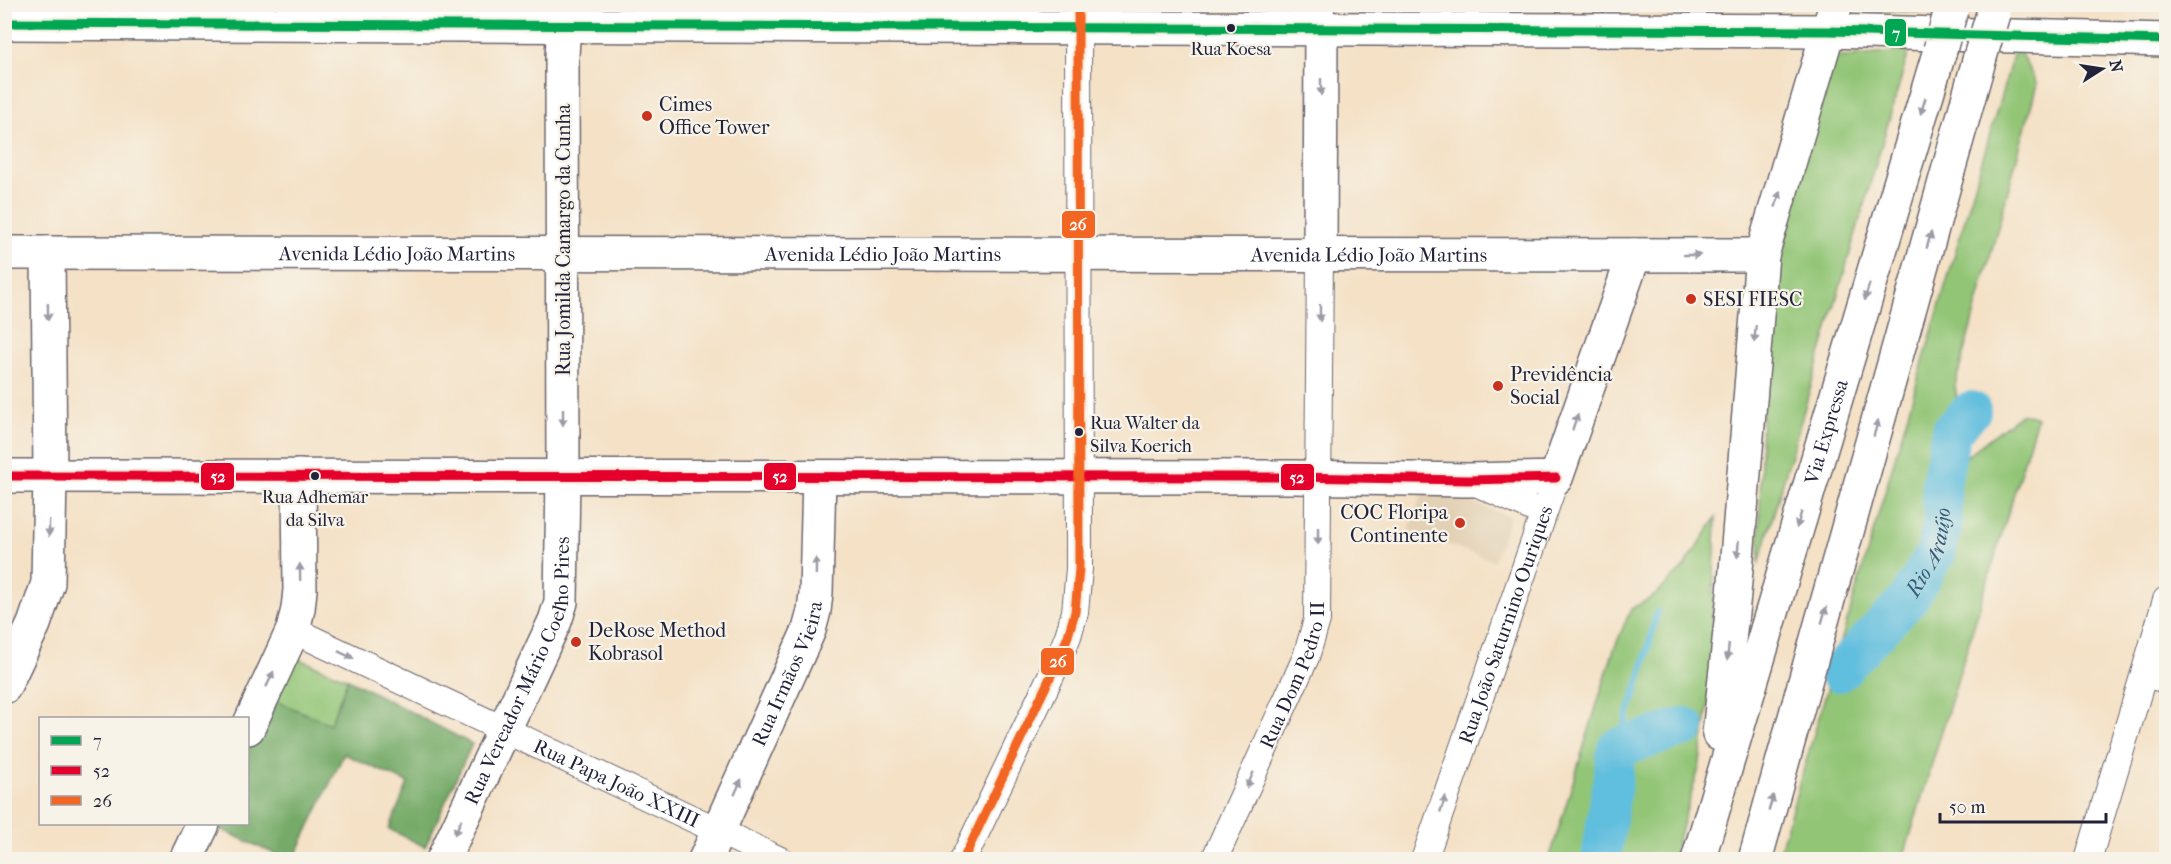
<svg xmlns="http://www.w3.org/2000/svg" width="2171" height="864" font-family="'IM FELL French Canon',serif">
	<rect width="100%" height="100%" fill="#f7f3e8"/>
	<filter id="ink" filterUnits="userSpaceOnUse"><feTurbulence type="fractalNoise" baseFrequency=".0167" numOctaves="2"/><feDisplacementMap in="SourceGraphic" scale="12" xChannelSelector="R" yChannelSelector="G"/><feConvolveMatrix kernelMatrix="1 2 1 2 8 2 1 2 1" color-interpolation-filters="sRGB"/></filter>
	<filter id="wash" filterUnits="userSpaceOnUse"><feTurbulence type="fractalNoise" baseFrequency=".008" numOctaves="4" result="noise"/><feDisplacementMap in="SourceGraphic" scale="24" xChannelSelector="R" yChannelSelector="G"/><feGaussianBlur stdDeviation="1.35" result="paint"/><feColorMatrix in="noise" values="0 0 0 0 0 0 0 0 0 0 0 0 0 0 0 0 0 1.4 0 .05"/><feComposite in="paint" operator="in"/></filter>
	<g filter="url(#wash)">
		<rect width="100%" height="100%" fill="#f4e1c6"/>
		<path fill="#e3d1b5" d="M 1426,485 L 1510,517 L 1494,561 L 1409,530 Z"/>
		<path fill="#92c576" stroke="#5a7458" stroke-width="1.5" d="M 1851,5 L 1925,5 L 1923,12 L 1849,10 Z
			M 2016,45 L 2037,84 L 1955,385 L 1964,458 L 2022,413 L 2037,418 L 1903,859 L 1777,860 Z
			M 1909,51 L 1759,564 L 1764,302 L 1834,58 Z
			M 1716,518 L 1710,693 L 1699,768 L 1672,859 L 1549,860 L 1614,649 L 1631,609 L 1654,596 L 1685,566 Z
			M 292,656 L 348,679 L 330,724 L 268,698 Z"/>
		<path fill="#75aa67" stroke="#4c6651" stroke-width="1.5" d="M 348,679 L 472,744 L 425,847 L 389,829 L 408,783 L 344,754 L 294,859 L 286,859 L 209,824 L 248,824 L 248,742 L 268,698 L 330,724 Z"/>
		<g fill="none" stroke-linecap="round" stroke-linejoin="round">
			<path stroke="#60bede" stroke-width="7" d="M 1617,748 L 1642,672 L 1657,612"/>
			<g stroke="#60bede" stroke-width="40">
				<path id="s1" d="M 1839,672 L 1909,598 L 1937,551 L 1943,522 L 1941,484 L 1951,431 L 1971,411"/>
				<path d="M 1601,860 L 1617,748 L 1685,727"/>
			</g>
		</g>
	</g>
	<g filter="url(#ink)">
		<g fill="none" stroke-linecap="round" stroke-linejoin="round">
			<g stroke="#6c656c" stroke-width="28">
				<g id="street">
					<path d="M 1321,28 L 1321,4"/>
					<path d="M 1474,482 L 1536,510"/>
					<path id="s2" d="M 293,630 L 780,860"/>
					<path d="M 2145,674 L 2166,680"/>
					<path d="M 963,860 L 1057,663 L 1068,636 L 1075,612 L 1079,569 L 1078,4"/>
					<path id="s3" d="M 1214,860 L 1306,657 L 1317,620 L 1320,254"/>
					<path id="s4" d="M 1424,860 L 1556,478"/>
					<path d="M 2088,860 L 2166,600"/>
				</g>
			</g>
			<g stroke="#6c656c" stroke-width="36">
				<g id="secondary">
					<path d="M 4,23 L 1829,31 L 2166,40"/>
					<path d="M 1320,254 L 1321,28"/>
					<path d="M 1762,255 L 1836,4"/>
					<path d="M 4,476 L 1294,477 L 1468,480 L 1556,478 L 1634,255"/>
					<path d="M 4,687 L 34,624 L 48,583 L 50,476 L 48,253"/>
					<path d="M 248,728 L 293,630 L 298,609 L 300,590 L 299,476"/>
					<path d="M 186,860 L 203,824"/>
					<path id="s5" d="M 443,860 L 555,621 L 561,602 L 563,476 L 562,56 L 565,5"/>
					<path id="s6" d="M 705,860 L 809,630 L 814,611 L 816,593 L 819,477"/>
				</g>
			</g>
			<g stroke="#6c656c" stroke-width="36">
				<g id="primary">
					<path id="s7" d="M 4,253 L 1762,255"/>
				</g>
			</g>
			<g stroke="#6c656c" stroke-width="36">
				<g id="highway">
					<path d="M 1719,734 L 1734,594 L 1762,255"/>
					<path id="s8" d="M 1698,860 L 1940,50"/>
					<path d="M 1755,860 L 1980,57"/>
				</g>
			</g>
			<use href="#street" stroke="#fff" stroke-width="26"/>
			<use href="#secondary" stroke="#fff" stroke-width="33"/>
			<use href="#primary" stroke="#fff" stroke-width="33"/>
			<use href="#highway" stroke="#fff" stroke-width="33"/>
			<g stroke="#6c656c" stroke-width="36" stroke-linecap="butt">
				<path id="highway-bridge" d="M 1940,50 L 1951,10
					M 1980,57 L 1993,14"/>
			</g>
			<use href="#highway-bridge" stroke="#fff" stroke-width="33"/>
			<g stroke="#f7f3e8" stroke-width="14">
				<path id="bus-1" d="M 4,23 L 1829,31 L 2166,40"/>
			</g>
			<g stroke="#f7f3e8" stroke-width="14">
				<path id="bus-2" d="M 4,476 L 1294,477 L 1468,480 L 1556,478"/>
			</g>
			<g stroke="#f7f3e8" stroke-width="14">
				<path id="bus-3" d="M 963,860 L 1057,663 L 1068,636 L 1075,612 L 1079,569 L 1078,4"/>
			</g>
			<use href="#bus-1" stroke="#00a651" stroke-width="9"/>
			<use href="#bus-2" stroke="#e4002b" stroke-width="9"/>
			<use href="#bus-3" stroke="#f26522" stroke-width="9"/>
		</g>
		<defs><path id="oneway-solid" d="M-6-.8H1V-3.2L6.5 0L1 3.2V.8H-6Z" transform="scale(1.5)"/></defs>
		<g fill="#9c9ca7">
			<use href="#oneway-solid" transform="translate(1321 87) rotate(90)"/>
			<use href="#oneway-solid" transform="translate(1923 106) rotate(107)"/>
			<use href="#oneway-solid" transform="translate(1778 199) rotate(-73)"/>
			<use href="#oneway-solid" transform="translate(1929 240) rotate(-74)"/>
			<use href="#oneway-solid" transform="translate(1692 255)"/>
			<use href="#oneway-solid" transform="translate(1867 292) rotate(107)"/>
			<use href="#oneway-solid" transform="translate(48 312) rotate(89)"/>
			<use href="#oneway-solid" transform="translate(1320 313) rotate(90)"/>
			<use href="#oneway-solid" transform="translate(1755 334) rotate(95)"/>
			<use href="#oneway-solid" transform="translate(563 417) rotate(90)"/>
			<use href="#oneway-solid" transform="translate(1575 422) rotate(-71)"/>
			<use href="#oneway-solid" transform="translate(1876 428) rotate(-74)"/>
			<use href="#oneway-solid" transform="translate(1799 520) rotate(107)"/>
			<use href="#oneway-solid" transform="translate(49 528) rotate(91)"/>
			<use href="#oneway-solid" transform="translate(1318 536) rotate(90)"/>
			<use href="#oneway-solid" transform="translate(1738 549) rotate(95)"/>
			<use href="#oneway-solid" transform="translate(816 566) rotate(-89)"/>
			<use href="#oneway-solid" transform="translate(300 572) rotate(-91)"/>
			<use href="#oneway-solid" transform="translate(1824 615) rotate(-74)"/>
			<use href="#oneway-solid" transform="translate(1728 652) rotate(96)"/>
			<use href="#oneway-solid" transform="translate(346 655) rotate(25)"/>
			<use href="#oneway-solid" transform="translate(270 679) rotate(-65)"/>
			<use href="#oneway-solid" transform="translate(1250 780) rotate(114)"/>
			<use href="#oneway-solid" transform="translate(738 787) rotate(-66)"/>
			<use href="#oneway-solid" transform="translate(1771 803) rotate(-74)"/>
			<use href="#oneway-solid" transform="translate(1443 804) rotate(-71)"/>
			<use href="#oneway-solid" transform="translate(458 827) rotate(115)"/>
		</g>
	</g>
	<g fill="#22223b" stroke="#f7f3e8" stroke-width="2">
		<circle cx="1231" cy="28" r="5"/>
		<circle cx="1079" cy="432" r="5"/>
		<circle cx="315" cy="476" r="5"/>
	</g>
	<g fill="#c8321e" stroke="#f7f3e8" stroke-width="2">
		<circle cx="647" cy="116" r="6"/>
		<circle cx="1691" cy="299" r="6"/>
		<circle cx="1498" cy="386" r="6"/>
		<circle cx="1460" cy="523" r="6"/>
		<circle cx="576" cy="642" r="6"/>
	</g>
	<g text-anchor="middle" stroke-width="4.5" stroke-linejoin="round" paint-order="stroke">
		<g font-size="18" fill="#22223b" stroke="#f7f3e8">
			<text x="1231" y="55">Rua Koesa</text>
			<text x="1090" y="429" text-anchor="start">Rua Walter da<tspan x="1090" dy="23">Silva Koerich</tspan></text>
			<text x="315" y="503">Rua Adhemar<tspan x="315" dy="23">da Silva</tspan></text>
		</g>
		<g font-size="20" fill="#22223b" stroke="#f7f3e8" text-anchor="start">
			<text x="659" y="111">Cimes<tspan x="659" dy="23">Office Tower</tspan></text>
			<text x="1703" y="306">SESI FIESC</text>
			<text x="1510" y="381">Previdência<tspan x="1510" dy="23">Social</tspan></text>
			<text x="1448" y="519" text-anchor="end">COC Floripa<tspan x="1448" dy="23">Continente</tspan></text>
			<text x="588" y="637">DeRose Method<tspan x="588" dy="23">Kobrasol</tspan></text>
		</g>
		<g font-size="20" fill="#22223b" stroke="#f7f3e8">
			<text transform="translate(563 240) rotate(-90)" y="7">Rua Jomilda Camargo da Cunha</text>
			<text dy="7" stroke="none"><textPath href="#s7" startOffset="393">Avenida Lédio João Martins</textPath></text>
			<text dy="7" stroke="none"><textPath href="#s7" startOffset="879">Avenida Lédio João Martins</textPath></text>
			<text dy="7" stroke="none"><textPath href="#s7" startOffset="1365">Avenida Lédio João Martins</textPath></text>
			<text dy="7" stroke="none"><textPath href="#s8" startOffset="447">Via Expressa</textPath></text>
			<text dy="7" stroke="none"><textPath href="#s4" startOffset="249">Rua João Saturnino Ouriques</textPath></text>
			<text dy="7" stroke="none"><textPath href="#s5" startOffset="206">Rua Vereador Mário Coelho Pires</textPath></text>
			<text dy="7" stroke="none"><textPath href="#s6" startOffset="204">Rua Irmãos Vieira</textPath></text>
			<text dy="7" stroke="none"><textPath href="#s3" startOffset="202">Rua Dom Pedro II</textPath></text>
			<text dy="7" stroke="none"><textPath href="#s2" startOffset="358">Rua Papa João XXIII</textPath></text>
		</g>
		<g font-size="21" font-style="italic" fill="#385974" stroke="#f7f3e8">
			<text dy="7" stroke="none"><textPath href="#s1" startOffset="153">Rio Araújo</textPath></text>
		</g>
	</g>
	<g stroke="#f7f3e8" stroke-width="2">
		<rect x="1884" y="18" width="23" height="29" rx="6" fill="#00a651"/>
		<rect x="1061" y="210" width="35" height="29" rx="6" fill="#f26522"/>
		<rect x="200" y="462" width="35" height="29" rx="6" fill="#e4002b"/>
		<rect x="763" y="462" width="34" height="29" rx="6" fill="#e4002b"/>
		<rect x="1280" y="463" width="35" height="28" rx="6" fill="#e4002b"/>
		<rect x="1040" y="647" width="35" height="29" rx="6" fill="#f26522"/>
	</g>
	<g font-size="16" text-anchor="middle" font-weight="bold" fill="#fff">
		<text x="1896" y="39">7</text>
		<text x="1078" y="230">26</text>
		<text x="218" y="482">52</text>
		<text x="780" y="482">52</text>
		<text x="1297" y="483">52</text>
		<text x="1058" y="667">26</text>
	</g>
	<rect width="2171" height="864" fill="none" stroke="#f7f3e8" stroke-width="24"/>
	<rect x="39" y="717" width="210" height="108" fill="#f7f3e8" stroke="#a29fa3" stroke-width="1.5"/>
	<rect x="51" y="736" width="30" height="9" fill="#00a651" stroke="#a29fa3" stroke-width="1.5"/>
	<text x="93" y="747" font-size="18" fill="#22223b">7</text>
	<rect x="51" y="766" width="30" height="9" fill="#e4002b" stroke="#a29fa3" stroke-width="1.5"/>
	<text x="93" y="777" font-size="18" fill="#22223b">52</text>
	<rect x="51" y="796" width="30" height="9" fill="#f26522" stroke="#a29fa3" stroke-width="1.5"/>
	<text x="93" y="807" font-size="18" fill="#22223b">26</text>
	<g transform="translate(2102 69) rotate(78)" stroke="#f7f3e8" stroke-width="4.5" paint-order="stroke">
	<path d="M0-4.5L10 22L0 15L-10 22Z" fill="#22223b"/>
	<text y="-9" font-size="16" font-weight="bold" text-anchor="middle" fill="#22223b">N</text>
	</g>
	<path d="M1940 813v9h166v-9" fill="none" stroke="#22223b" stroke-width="3"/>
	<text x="1949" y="813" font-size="18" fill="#22223b" stroke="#f7f3e8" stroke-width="4.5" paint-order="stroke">50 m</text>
</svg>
